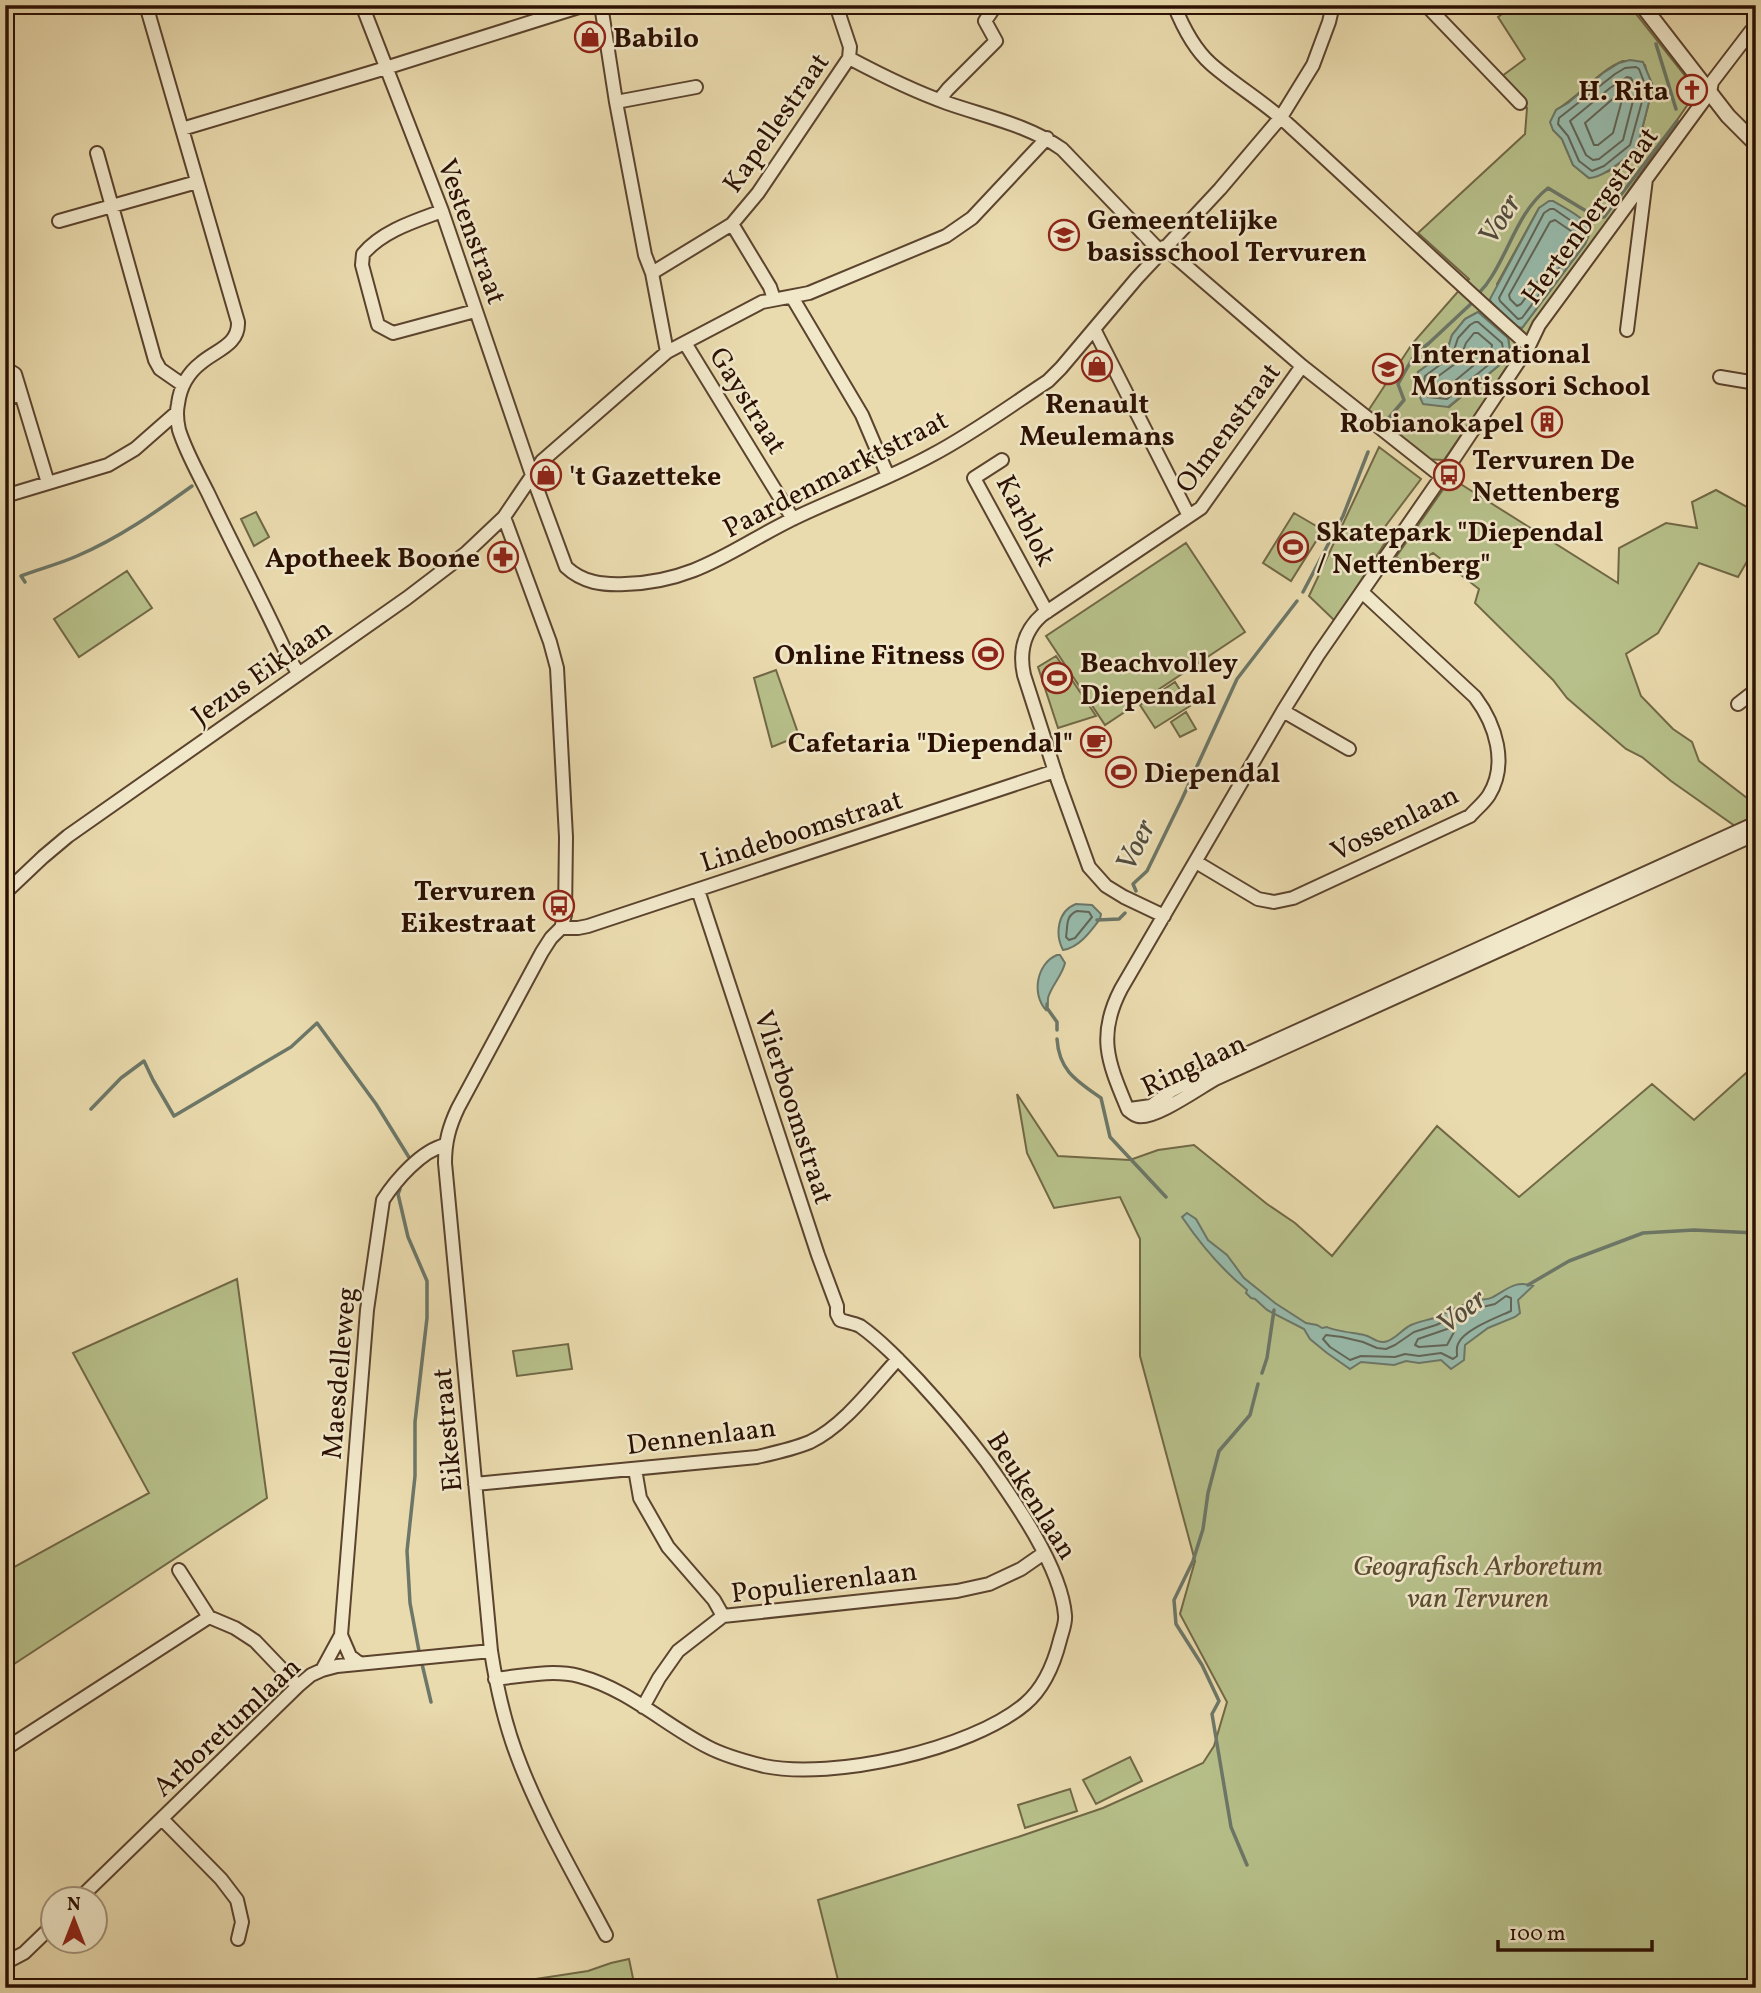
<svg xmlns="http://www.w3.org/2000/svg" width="1761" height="1993" font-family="Vollkorn,serif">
	<rect width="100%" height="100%" fill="#eadbae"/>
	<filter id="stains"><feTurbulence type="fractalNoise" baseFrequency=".00286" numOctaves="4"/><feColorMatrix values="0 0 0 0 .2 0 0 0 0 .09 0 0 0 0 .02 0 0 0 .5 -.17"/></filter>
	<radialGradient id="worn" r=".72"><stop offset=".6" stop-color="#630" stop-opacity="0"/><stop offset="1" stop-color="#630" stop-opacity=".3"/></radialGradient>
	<path fill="#b7c08a" stroke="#716846" stroke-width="2" fill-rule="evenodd" d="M 1515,5 L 1629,5 L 1697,91 L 1444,460 L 1424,459 L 1368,411 L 1412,344 L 1469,279 L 1418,233 L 1525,134 L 1527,108 L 1498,79 L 1525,59 L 1498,17 ZM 1623,61 L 1645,65 L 1647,74 L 1653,86 L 1638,145 L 1631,153 L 1609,171 L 1589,178 L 1573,165 L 1562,139 L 1553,130 L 1556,110 C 1580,96 1598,71 1623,61 ZM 1553,201 L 1585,222 L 1589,235 L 1585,244 L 1522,328 L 1515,326 L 1497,284 L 1539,208 ZM 1478,312 L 1508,338 L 1510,350 L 1503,362 L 1449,407 L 1418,372 L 1447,351 L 1452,335 L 1465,319 Z
		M 1379,447 L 1421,479 L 1381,532 L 1388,538 L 1335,621 L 1309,596 Z
		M 1451,478 L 1618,583 L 1619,548 L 1666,523 L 1697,528 L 1692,502 L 1716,490 L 1756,512 L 1756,546 L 1738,577 L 1699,563 L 1658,633 L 1626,654 L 1641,696 L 1673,729 L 1692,742 L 1699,761 L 1756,805 L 1756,815 L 1735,826 L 1671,781 L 1642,757 L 1626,749 L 1567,698 L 1553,680 L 1475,603 L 1479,589 L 1433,553 L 1412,566 L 1396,557 Z
		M 256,512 L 269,537 L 254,546 L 241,519 Z
		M 1294,513 L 1323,530 L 1291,581 L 1263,563 Z
		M 1186,543 L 1245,632 L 1105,725 L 1046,636 Z
		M 127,571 L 152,608 L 79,657 L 54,619 Z
		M 1056,656 L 1096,716 L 1058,728 L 1038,667 Z
		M 776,670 L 799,736 L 772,747 L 754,678 Z
		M 1175,682 L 1190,706 L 1155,728 L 1140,705 Z
		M 1186,712 L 1196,729 L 1180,737 L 1171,722 Z
		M 1756,1064 L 1756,1988 L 840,1988 L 818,1900 L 1018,1837 L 1103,1808 L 1203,1763 L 1214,1746 L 1227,1702 L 1180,1614 L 1195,1561 L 1140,1356 L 1140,1239 L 1120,1197 L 1054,1208 L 1027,1153 L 1017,1094 L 1058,1156 L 1130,1160 L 1158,1150 L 1194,1145 L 1267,1204 L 1295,1223 L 1332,1256 L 1437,1126 L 1519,1197 L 1652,1084 L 1694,1120 Z
		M 237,1279 L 267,1498 L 5,1670 L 5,1572 L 149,1493 L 73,1353 Z
		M 568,1344 L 572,1369 L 517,1376 L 513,1351 Z
		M 1130,1757 L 1142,1781 L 1096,1804 L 1083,1780 Z
		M 1070,1789 L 1077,1811 L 1025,1828 L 1018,1805 Z
		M 629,1959 L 635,1988 L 476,1988 L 588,1971 L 611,1963 Z"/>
	<path fill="#98bbac" stroke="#6c7768" stroke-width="2" d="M 1630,60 L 1643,62 L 1653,86 L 1638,145 L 1636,150 C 1624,159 1603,178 1589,178 L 1573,165 L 1562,139 L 1553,130 L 1550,122 L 1556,110 L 1568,103 L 1603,73 L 1619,63 Z
		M 1549,201 L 1553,201 C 1561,206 1585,218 1588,226 C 1591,232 1587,239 1585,244 L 1522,328 L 1515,326 L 1491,302 L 1490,299 L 1539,208 Z
		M 1478,312 L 1508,338 L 1510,350 L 1503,362 L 1448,407 L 1423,404 L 1416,388 L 1418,372 L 1447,351 L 1452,335 L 1465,319 Z
		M 1076,904 L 1092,905 L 1101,914 L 1100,919 C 1091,931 1079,948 1063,950 C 1055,935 1057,911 1076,904 Z
		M 1057,955 L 1060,955 L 1065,963 C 1062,976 1051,986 1048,998 C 1048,1002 1048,1006 1046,1010 C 1031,994 1037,963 1057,955 Z
		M 1187,1213 L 1196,1219 L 1208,1240 L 1227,1255 L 1244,1278 L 1275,1303 L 1306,1323 L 1317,1325 L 1322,1328 L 1327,1327 C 1334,1331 1355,1333 1364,1335 C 1371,1336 1376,1343 1384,1342 C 1394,1341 1402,1329 1411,1325 C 1420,1321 1429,1320 1437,1317 C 1450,1311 1464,1303 1478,1300 C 1483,1299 1488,1300 1493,1297 C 1508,1289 1515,1280 1533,1286 L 1518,1300 L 1520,1313 L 1515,1317 L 1488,1328 L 1465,1345 L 1464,1360 L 1451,1369 L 1441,1360 L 1419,1363 L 1406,1361 L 1394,1365 L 1361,1362 L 1350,1369 L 1327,1353 L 1310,1339 L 1304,1329 L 1267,1310 L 1255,1299 L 1251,1298 L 1246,1293 L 1247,1290 C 1221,1269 1201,1245 1182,1217 Z"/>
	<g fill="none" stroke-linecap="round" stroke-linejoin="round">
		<path stroke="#626658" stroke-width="2" d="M 1636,67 L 1639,69 L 1646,87 L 1630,145 L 1604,166 L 1592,171 L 1579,161 L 1568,136 L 1558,124 L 1559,118 L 1615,74 L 1625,68 Z
			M 1627,77 L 1631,78 L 1636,89 L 1623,140 L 1599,159 L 1593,160 L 1586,155 L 1570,121 L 1610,88 Z
			M 1616,96 L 1620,96 L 1622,100 L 1613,133 L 1598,145 L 1594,145 L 1585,123 Z
			M 1550,209 L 1554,209 L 1580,227 L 1582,231 L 1579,241 L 1522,318 L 1518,319 L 1500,301 L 1499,298 L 1544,213 Z
			M 1555,220 L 1571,231 L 1571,236 L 1521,304 L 1517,306 L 1510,299 L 1509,295 L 1550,222 Z
			M 1475,322 L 1478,322 L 1502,343 L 1503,349 L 1498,357 L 1447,399 L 1428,397 L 1423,387 L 1425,376 L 1452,356 L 1458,338 L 1470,325 Z
			M 1474,333 L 1478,333 L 1492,345 L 1491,351 L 1444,390 L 1434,389 L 1432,386 L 1433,380 L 1459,361 L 1466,343 Z
			M 1077,911 L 1089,912 L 1092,917 L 1075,938 L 1069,940 L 1066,937 C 1068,926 1065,916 1077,911 Z
			M 1506,1296 L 1511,1298 L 1511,1311 C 1498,1317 1463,1330 1458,1344 C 1456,1348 1457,1352 1457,1356 L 1453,1359 L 1441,1353 L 1419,1356 L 1405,1354 L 1395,1357 L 1361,1356 L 1350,1360 L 1330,1347 L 1323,1339 L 1326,1335 L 1342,1337 L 1363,1342 L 1377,1348 L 1386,1349 L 1395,1345 L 1414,1332 L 1436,1325 L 1470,1310 L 1495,1304 Z
			M 1450,1328 L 1453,1329 L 1454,1332 L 1447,1345 L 1419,1347 L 1415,1345 L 1418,1339 Z"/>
		<path stroke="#6c7768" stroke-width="3.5" d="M 1656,44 L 1676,109
			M 1478,294 C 1483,289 1488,283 1492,276 C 1511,246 1519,211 1548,188 L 1596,217 L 1604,217 L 1677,121
			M 1388,419 L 1404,400 L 1398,384 L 1415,354 L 1428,344 L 1474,301
			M 25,582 L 21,576 C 39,569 59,564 77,556 C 119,538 156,512 192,486
			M 1303,592 L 1343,516 L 1368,452
			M 1136,891 L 1133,884 L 1147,871 L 1182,799 L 1237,679 L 1297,601
			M 1097,920 L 1119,919 L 1125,913
			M 1047,1004 L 1047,1008 L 1057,1022 L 1057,1030
			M 1057,1039 C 1059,1071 1077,1081 1101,1098 L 1110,1137 L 1166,1197
			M 91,1109 L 121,1078 L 144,1061 L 153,1080 L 174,1116 L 291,1047 L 317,1023 L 376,1104 L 410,1159 L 409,1161
			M 400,1189 L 398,1194 L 408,1237 L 427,1281 L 427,1318 L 415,1422 L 415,1476 L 407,1551 L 410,1603 L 419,1651
			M 1528,1285 L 1569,1261 L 1643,1233 L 1694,1230 L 1756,1233
			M 1262,1373 L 1267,1358 L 1274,1310
			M 422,1664 L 431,1702
			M 1247,1865 L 1231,1827 L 1212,1714 L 1219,1701 L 1202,1665 L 1176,1624 L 1174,1600 L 1193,1561 L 1203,1529 L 1208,1493 L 1219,1451 L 1250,1415 L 1258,1384"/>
		<g stroke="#5b432e" stroke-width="16">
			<path id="minor" d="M 146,5 L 238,322 C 239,345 216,350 201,363 C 188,373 180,388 178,404 C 176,413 177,421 179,430 C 186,452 198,473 208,493 C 234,548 263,602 288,657 L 299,674
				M 362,5 L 442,211 L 532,475 L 566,567 C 583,583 603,585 625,584 C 700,582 738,544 801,515 C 844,495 890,478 932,455 C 972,434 1010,406 1048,381 L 1061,368 L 1137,278 L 1220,189 L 1281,117 L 1313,65 L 1329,22 L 1333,5
				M 601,5 L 616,102 L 645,255 L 652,273 L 667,352
				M 1174,5 C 1182,25 1194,49 1211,64 C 1236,86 1266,103 1290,126 C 1370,199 1448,274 1529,346
				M 1426,5 L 1520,103
				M 849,58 C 881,75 913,91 947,103 C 987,117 1028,125 1062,149 L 1160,251
				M 939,100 L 948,89 L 996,41 L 985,21 L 996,5
				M 616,102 L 696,87
				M 182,129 L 376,71 L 585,5
				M 97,153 L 155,360 L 160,369 L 183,385
				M 442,211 C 415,221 382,231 363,254 L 362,265 L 378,325 L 393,333 L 475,311
				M 59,221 L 197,182
				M 732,224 L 770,287 L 774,299
				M 1164,247 L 1302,366 L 1441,476
				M 652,273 L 732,224 L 758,193 L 849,58 L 850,47 L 836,5
				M 792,297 L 862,415 L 888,476
				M 1094,329 L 1189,516
				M 1627,330 L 1646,179
				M 685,343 L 793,519
				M 5,368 L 15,374 L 48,483
				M 1720,377 L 1756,383
				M 5,399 L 21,394
				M 1002,460 L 974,478 L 1047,612
				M 5,496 L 108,465 L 135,449 L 176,413
				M 504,517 L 550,642 L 557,668 L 566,837 L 565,915 L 561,928 L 551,938 L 542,952 L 458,1108 C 449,1127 445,1142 445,1163 L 491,1651 C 497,1690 506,1729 521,1766 C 544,1824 577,1880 606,1935
				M 1738,704 L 1756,690
				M 1283,711 L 1349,749
				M 1196,862 L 1258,899 L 1274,902 L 1293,898 L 1470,816 C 1476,809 1484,803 1489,795 C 1508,764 1496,725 1475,697 L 1362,592
				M 5,893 L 43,857 L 68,836 L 407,598 L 466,553 L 504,517 L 542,461 L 667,352 L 762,302 L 809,293 L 946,236 L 972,218 L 1047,138
				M 1164,916 L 1124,897 L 1106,886 L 1089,867 L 1058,781 L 1024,675 C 1019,652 1024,631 1042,615 L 1201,508 L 1302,366
				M 561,928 L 578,928 L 588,926 L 1055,771
				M 1130,1109 L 1151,1106 L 1171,1091 L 1213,1069 L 1756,823
				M 1128,1110 C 1109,1064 1096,1037 1121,989 L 1283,711 L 1318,655 L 1453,460 L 1529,346 L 1539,325 L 1710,92 L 1712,82 L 1751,31
				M 1128,1110 C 1131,1112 1134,1115 1138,1116 C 1154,1120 1199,1088 1215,1079 L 1756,834
				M 635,1469 L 640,1498 L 668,1547 L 714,1600 L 723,1616
				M 475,1484 L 757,1457 C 775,1453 793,1449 810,1442 C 844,1426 873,1386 898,1359
				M 179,1570 L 209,1617
				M 341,1635 L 350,1656 L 359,1663
				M 322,1670 L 341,1635 L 367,1310 L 383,1200 C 396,1180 421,1151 445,1145
				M 495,1679 C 522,1676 553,1669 579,1676 C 628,1689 665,1725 708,1747 C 723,1755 748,1762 764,1766 C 833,1780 970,1750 1025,1704 C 1044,1688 1054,1664 1060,1640 C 1062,1632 1066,1623 1065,1615 C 1061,1567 1014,1500 986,1461 C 965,1433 942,1406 918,1380 C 900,1361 881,1341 860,1326 C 854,1323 846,1322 840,1320 L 837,1314 L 837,1306 L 818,1255 L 698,890
				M 643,1707 L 659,1678 L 678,1651 L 723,1616 L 957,1591 L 989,1584 L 1021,1569 L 1044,1553
				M 5,1749 L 209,1617 L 235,1628 L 255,1641 L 298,1686
				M 162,1819 L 221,1879 L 237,1900 L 242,1922 L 238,1939
				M 80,1898 L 298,1686 L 311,1675 L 322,1670 L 337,1666 L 491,1651
				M 5,1963 L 24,1953 L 52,1926"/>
		</g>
		<g stroke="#5b432e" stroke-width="18">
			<path id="tertiary" d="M 1642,5 L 1728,116 L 1756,144"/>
		</g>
		<use href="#minor" stroke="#f1e8ca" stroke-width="12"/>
		<use href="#tertiary" stroke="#f1e8ca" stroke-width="14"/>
	</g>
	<defs>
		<g id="shop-ring" transform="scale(1.575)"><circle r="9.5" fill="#f1e8ca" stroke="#8f2418" stroke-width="1.5"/><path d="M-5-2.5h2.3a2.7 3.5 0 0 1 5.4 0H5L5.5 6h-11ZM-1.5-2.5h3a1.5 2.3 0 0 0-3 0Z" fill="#8f2418"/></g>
		<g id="church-ring" transform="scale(1.575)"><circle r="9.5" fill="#f1e8ca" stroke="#8f2418" stroke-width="1.5"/><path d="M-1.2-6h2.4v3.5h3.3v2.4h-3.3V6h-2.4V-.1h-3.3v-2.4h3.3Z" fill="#8f2418"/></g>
		<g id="school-ring" transform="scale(1.575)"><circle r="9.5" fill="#f1e8ca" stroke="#8f2418" stroke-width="1.5"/><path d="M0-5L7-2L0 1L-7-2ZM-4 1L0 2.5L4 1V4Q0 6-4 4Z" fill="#8f2418"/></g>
		<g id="building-ring" transform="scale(1.575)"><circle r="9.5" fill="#f1e8ca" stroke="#8f2418" stroke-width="1.5"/><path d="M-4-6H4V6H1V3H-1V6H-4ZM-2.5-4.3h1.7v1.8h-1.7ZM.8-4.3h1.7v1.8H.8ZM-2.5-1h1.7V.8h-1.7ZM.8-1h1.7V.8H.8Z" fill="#8f2418"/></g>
		<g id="bus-ring" transform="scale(1.575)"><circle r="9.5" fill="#f1e8ca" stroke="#8f2418" stroke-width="1.5"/><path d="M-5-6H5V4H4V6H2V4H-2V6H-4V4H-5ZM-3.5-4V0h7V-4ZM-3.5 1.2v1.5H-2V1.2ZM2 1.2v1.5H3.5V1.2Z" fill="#8f2418"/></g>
		<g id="stadium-ring" transform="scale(1.575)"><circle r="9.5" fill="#f1e8ca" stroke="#8f2418" stroke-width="1.5"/><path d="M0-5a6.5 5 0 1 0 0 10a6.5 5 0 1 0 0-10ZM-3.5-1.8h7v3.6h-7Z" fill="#8f2418"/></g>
		<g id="pharmacy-ring" transform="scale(1.575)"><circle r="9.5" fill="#f1e8ca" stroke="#8f2418" stroke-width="1.5"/><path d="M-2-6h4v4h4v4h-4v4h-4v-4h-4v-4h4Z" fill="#8f2418"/></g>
		<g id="cafe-ring" transform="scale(1.575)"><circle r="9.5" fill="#f1e8ca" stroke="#8f2418" stroke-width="1.5"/><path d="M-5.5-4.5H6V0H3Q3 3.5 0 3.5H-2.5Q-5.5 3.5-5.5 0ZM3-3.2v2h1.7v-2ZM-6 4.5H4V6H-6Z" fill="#8f2418"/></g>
	</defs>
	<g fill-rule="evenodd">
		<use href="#shop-ring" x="590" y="37"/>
		<use href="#church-ring" x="1692" y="90"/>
		<use href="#school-ring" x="1064" y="235"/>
		<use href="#shop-ring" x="1097" y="366"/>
		<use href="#school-ring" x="1388" y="369"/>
		<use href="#building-ring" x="1547" y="422"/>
		<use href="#shop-ring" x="546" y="475"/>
		<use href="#bus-ring" x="1449" y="475"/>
		<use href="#stadium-ring" x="1293" y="547"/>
		<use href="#pharmacy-ring" x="503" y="557"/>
		<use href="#stadium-ring" x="988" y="654"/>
		<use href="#stadium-ring" x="1057" y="678"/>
		<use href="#cafe-ring" x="1096" y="742"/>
		<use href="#stadium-ring" x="1121" y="772"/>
		<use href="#bus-ring" x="559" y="906"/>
	</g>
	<g text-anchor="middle" stroke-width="5" stroke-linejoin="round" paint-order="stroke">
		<g font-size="28" font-weight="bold" fill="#2b1003" stroke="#f1e8ca" text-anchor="start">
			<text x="613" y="47">Babilo</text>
			<text x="1669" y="100" text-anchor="end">H. Rita</text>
			<text x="1087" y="229">Gemeentelijke<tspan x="1087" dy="32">basisschool Tervuren</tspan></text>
			<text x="1411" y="363">International<tspan x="1411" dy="32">Montissori School</tspan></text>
			<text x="1097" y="413" text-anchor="middle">Renault<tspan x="1097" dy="32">Meulemans</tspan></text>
			<text x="1524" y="432" text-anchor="end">Robianokapel</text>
			<text x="1472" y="469">Tervuren De<tspan x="1472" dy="32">Nettenberg</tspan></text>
			<text x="569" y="485">'t Gazetteke</text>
			<text x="1316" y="541">Skatepark "Diependal<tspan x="1316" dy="32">/ Nettenberg"</tspan></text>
			<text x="480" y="567" text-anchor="end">Apotheek Boone</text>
			<text x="965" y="664" text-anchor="end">Online Fitness</text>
			<text x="1080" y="672">Beachvolley<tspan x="1080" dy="32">Diependal</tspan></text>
			<text x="1073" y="752" text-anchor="end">Cafetaria "Diependal"</text>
			<text x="1144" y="782">Diependal</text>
			<text x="536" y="900" text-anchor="end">Tervuren<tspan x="536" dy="32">Eikestraat</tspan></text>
		</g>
		<g font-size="28" fill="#2b1003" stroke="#f1e8ca">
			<text transform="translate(775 122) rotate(-55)" y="10">Kapellestraat</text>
			<text transform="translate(1589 215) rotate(-54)" y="10">Hertenbergstraat</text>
			<text transform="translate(473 231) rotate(70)" y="10">Vestenstraat</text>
			<text transform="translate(749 400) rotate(58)" y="10">Gaystraat</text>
			<text transform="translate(1227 427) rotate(-53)" y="10">Olmenstraat</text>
			<text transform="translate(835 473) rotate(-27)" y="10">Paardenmarktstraat</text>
			<text transform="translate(1027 520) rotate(63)" y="10">Karblok</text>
			<text transform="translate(261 671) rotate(-35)" y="10">Jezus Eiklaan</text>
			<text transform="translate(1394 822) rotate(-26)" y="10">Vossenlaan</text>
			<text transform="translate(801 830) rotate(-18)" y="10">Lindeboomstraat</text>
			<text transform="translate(1193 1064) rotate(-25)" y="10">Ringlaan</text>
			<text transform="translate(795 1107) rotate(72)" y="10">Vlierboomstraat</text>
			<text transform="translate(338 1373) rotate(-85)" y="10">Maesdelleweg</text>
			<text transform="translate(446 1430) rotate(-95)" y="10">Eikestraat</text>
			<text transform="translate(701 1435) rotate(-7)" y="10">Dennenlaan</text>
			<text transform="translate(1033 1495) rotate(58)" y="10">Beukenlaan</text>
			<text transform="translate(824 1581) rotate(-7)" y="10">Populierenlaan</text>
			<text transform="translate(226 1726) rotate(-43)" y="10">Arboretumlaan</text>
		</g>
		<g font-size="28" font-style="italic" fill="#5c4e32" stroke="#f1e8ca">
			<text x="1478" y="1575">Geografisch Arboretum<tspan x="1478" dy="32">van Tervuren</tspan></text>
		</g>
		<g font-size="30" font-style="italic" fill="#514c3e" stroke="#f1e8ca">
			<text transform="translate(1499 219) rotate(-58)" y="10">Voer</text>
			<text transform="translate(1135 845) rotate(-64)" y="10">Voer</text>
			<text transform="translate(1461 1311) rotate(-38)" y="10">Voer</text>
		</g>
	</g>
	<rect width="1761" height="1993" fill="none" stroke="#eadbae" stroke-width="28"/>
	<rect x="7" y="7" width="1747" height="1979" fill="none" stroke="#2b1003" stroke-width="3.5"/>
	<rect x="14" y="14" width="1733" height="1965" fill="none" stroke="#2b1003" stroke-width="2"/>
	<g transform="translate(74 1920)"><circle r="33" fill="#f1e8ca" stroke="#a2927a" stroke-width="2"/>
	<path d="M0-5L12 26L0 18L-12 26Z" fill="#8f2418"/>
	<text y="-10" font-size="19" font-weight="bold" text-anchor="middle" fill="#2b1003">N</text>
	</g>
	<path d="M1498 1940v10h154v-10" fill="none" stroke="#2b1003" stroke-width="3.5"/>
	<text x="1509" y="1940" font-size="21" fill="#2b1003" stroke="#f1e8ca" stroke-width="5" paint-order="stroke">100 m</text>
	<rect width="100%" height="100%" filter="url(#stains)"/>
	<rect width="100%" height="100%" fill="url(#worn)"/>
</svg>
